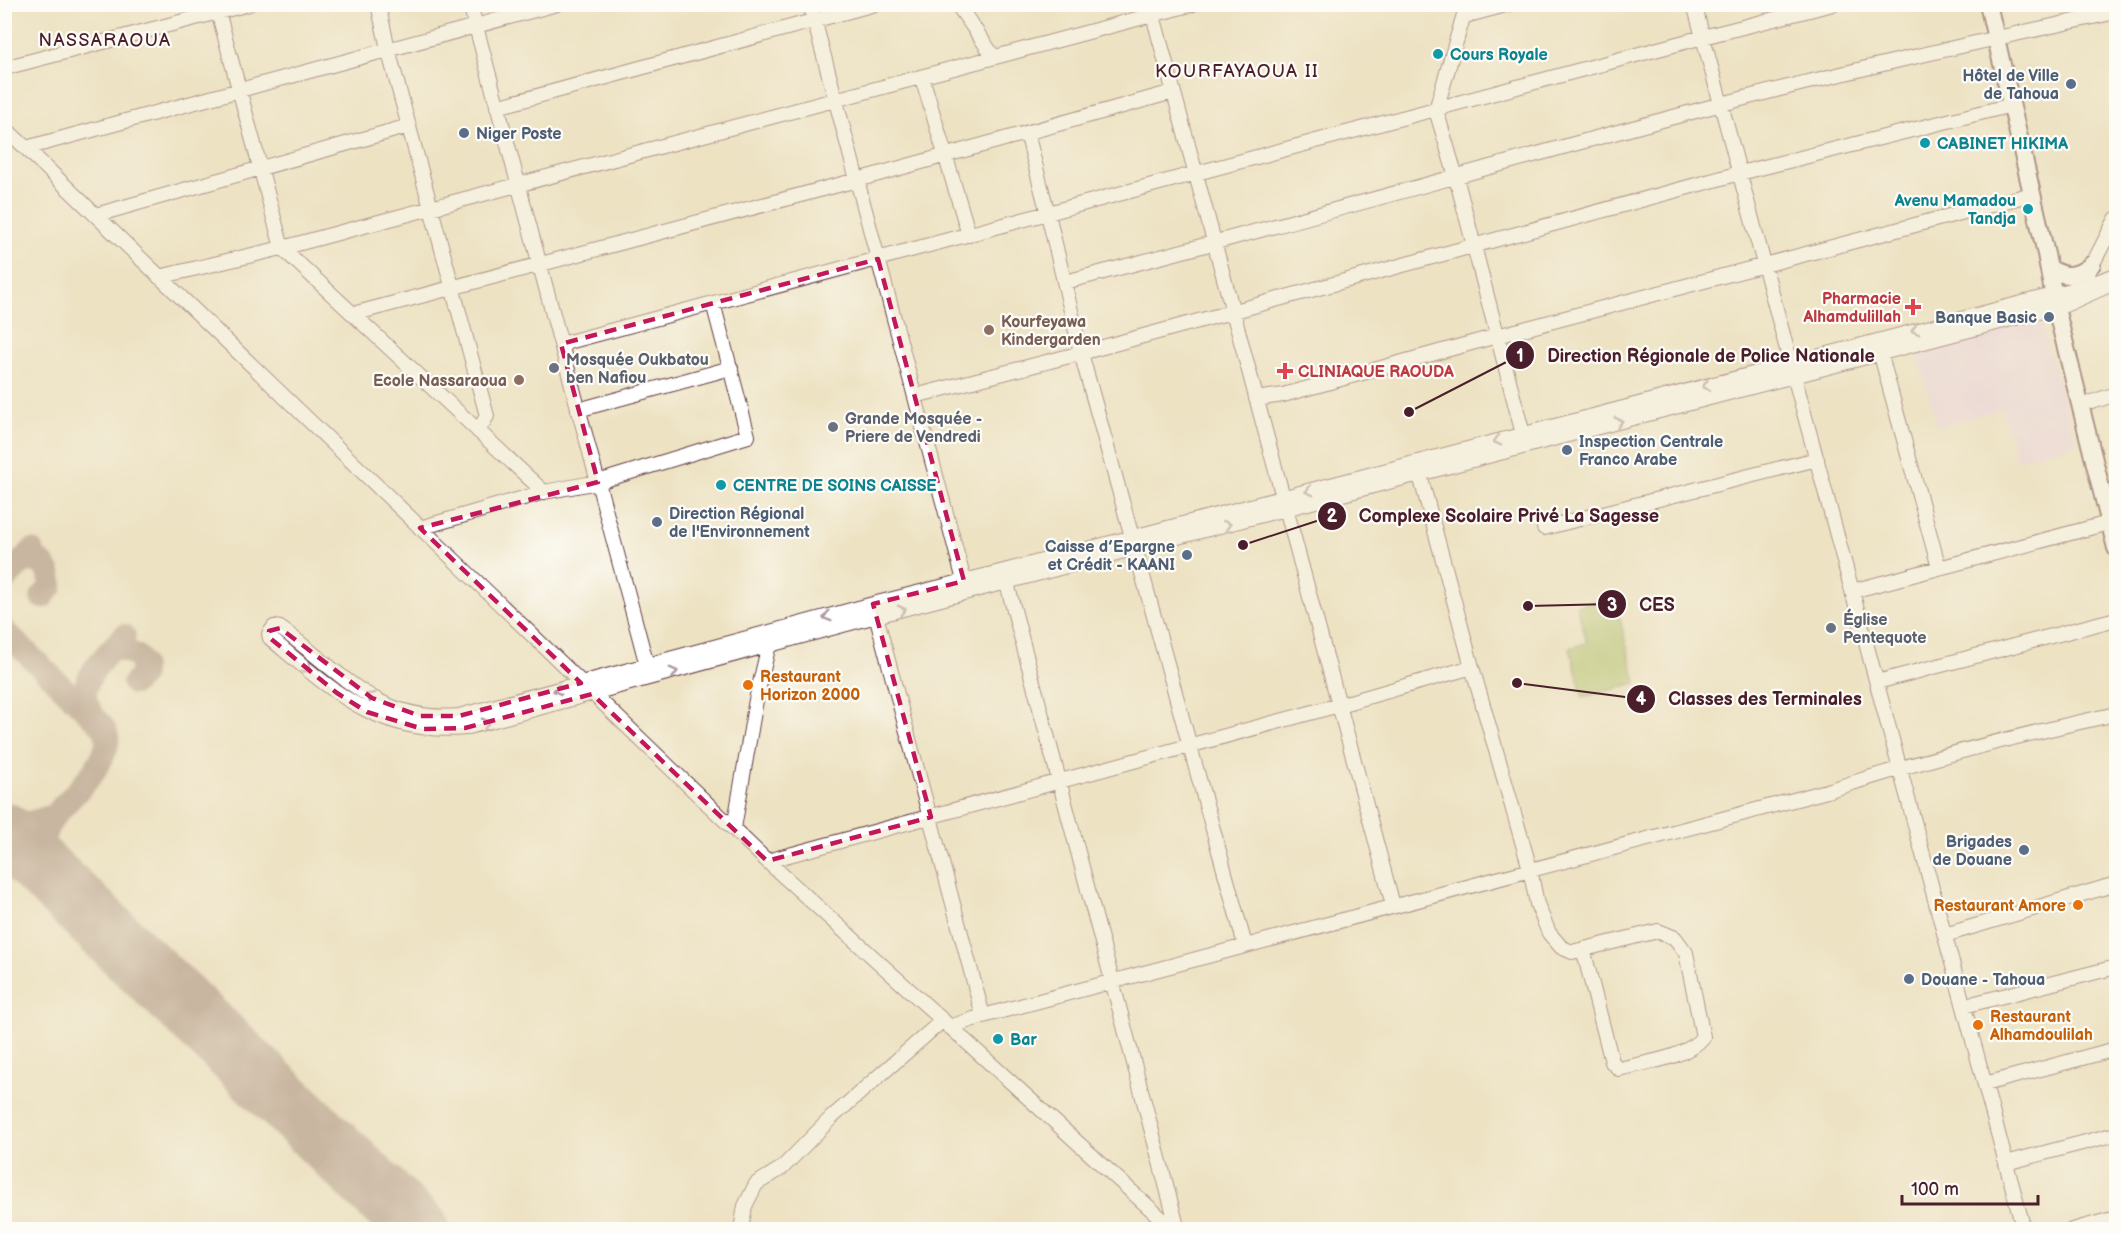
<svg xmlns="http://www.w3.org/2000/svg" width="2121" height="1234" font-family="'Balsamiq Sans',sans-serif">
	<rect width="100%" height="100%" fill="#fdfcf7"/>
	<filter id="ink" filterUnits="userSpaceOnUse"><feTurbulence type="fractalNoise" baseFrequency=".0167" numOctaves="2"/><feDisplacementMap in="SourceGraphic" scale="12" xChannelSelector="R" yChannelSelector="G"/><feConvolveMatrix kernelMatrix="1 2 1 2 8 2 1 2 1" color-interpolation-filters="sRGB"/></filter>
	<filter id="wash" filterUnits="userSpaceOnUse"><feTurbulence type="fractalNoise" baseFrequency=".008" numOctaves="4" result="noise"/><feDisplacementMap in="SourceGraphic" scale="24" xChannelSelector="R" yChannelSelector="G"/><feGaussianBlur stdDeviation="1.35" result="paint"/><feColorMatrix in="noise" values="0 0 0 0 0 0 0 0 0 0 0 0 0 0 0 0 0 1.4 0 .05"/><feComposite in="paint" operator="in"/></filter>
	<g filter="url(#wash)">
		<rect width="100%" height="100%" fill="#ede2c2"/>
		<path fill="#ecd1ea" d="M 2039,317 L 2077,443 L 2017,460 L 2002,409 L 1937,427 L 1916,351 Z"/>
		<path fill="#a9bf64" stroke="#7a6f48" stroke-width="1.5" d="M 1614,596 L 1636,683 L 1583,697 L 1570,648 L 1587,643 L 1577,606 Z"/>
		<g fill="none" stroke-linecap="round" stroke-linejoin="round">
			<path stroke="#9c8076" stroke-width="24" d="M 22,561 L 38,560 C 47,567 52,576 51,587 L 42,597
				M 4,581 L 32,551
				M 4,631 L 93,717 C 97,721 103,725 105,731 C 109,738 107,746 104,753 C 82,806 7,824 64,888
				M 114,647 C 126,651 144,654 142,671 C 142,677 139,680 134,683
				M 92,714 C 89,709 85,703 85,696 C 83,675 111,650 124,636
				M 4,821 L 30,823 L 53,816
				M 385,1230 L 402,1213"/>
			<path stroke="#9c8076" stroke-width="62" d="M 4,833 L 419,1230"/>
		</g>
	</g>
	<g filter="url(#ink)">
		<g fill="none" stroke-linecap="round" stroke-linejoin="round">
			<g stroke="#623c42" stroke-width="16">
				<path id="minor" d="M 216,4 L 282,248 L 544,492
					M 378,4 L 388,49 L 487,416 L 478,431
					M 470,4 L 649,673
					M 810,4 L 966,588
					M 957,4 L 994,57
					M 1150,4 L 1393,905
					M 1467,4 L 1436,110 L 1456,177 L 1525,442
					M 1694,4 L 2024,1230
					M 1465,16 L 1509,4
					M 4,68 L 249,4
					M 922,77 L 969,235
					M 497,107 L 875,4
					M 4,127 L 767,861 L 1174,1230
					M 1027,133 L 1048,214 L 1081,353 L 1245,945
					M 26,148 L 557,4
					M 96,215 L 409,126
					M 2088,273 L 2116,219
					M 2116,275 L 2079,288 L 1004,571 L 873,604 L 459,716 C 376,723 341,671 280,628 L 274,627 L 269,634 L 270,638 C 332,690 378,736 465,728 L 876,616 L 2065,305 L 2116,282
					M 159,277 L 282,248 L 1193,4
					M 1065,282 C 1283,226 1500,163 1718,105 C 1850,70 1983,41 2116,12
					M 353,314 L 857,180 L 1173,92
					M 561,344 L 1703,37 L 1833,4
					M 1880,352 L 1939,568
					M 915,396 L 1081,353 L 1740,173 L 2012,105
					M 1256,399 L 1283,395 L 1497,336 L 2032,194
					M 2092,402 L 2116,394
					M 578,410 L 731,368
					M 1418,468 L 1472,667 L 1530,869 L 1537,904 L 1549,933 L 1561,947 L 1572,952 L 1658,931 L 1675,938 L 1686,953 L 1703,1037 C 1685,1059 1646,1062 1619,1069 L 1612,1062 L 1583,949
					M 420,528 L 544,492 L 598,482 L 748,436 L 713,303
					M 1544,528 L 1817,459
					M 1005,576 L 1178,1230
					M 1852,591 L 2116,521
					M 874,608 L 983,1016 L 949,1027
					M 1877,682 L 2116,619
					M 734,828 L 756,700 L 770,640
					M 767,861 L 1339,705 L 1472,667
					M 1945,935 L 2116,884
					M 1964,1006 L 2116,967
					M 983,1016 L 1827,791 C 1922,760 2019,735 2116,714
					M 1985,1084 L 2116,1049
					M 2006,1163 L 2116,1134
					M 741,1230 L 745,1206 L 756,1184 L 782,1168 L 831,1118 L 943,1020
					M 2072,1230 L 2116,1218"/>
			</g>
			<g stroke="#623c42" stroke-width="20">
				<path id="major" d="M 1988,4 L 2046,254 L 2056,308 L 2116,548
					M 2051,269 C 2067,279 2078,276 2092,264"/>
			</g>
			<use href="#minor" stroke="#fff" stroke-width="14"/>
			<use href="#major" stroke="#fff" stroke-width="16"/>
		</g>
		<defs><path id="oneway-chevron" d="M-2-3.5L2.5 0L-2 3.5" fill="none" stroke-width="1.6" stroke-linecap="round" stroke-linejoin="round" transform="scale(1.5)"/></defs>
		<g stroke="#ae9aa0">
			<use href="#oneway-chevron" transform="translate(1915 330) rotate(165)"/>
			<use href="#oneway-chevron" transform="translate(1706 386) rotate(165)"/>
			<use href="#oneway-chevron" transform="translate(1619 422) rotate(-15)"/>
			<use href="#oneway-chevron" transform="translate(1497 441) rotate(165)"/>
			<use href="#oneway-chevron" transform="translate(1309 491) rotate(165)"/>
			<use href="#oneway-chevron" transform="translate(1227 525) rotate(-15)"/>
			<use href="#oneway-chevron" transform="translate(902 610) rotate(-14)"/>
			<use href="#oneway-chevron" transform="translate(827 617) rotate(164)"/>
			<use href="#oneway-chevron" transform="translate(308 669) rotate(39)"/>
			<use href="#oneway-chevron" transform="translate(674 672) rotate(-15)"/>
			<use href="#oneway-chevron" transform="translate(557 690) rotate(165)"/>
			<use href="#oneway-chevron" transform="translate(370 696) rotate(-150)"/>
			<use href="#oneway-chevron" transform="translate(486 723) rotate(-14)"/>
		</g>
	</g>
	<path d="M0 0H2121V1234H0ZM 878,259 L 964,581 L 873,604 L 931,817 L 767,861 L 592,694 L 465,728 L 423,729 L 367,712 L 337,693 L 270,638 L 269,631 L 280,628 L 372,698 L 420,716 L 459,716 L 581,683 L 420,528 L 598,482 L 561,344 Z" fill="#ede2c2" fill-opacity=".55" fill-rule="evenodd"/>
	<path fill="none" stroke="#c2185b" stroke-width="4.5" stroke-dasharray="12 8" stroke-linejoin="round" d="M 878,259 L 964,581 L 873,604 L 931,817 L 767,861 L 592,694 L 465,728 L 423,729 L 367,712 L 337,693 L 270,638 L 269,631 L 280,628 L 372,698 L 420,716 L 459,716 L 581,683 L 420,528 L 598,482 L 561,344 Z"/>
	<g fill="#0f9aa8" stroke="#fdfcf7" stroke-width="2">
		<circle cx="1438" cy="54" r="6"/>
		<circle cx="1925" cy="143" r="6"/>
		<circle cx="2028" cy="209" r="6"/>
		<circle cx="721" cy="485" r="6"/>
		<circle cx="998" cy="1039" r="6"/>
	</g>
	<g fill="#5c6f8a" stroke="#fdfcf7" stroke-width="2">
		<circle cx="2071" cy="84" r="6"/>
		<circle cx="464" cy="133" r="6"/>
		<circle cx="2049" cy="317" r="6"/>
		<circle cx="1567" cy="450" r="6"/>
		<circle cx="657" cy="522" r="6"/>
		<circle cx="1187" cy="555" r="6"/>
		<circle cx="2024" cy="850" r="6"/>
		<circle cx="1909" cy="979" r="6"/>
	</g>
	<g fill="#e0444e" stroke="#fdfcf7" stroke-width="2">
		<path d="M1910 298h6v6h6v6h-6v6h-6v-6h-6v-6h6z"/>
		<path d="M1282 362h6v6h6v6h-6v6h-6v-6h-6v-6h6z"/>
	</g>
	<g fill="#8d6e63" stroke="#fdfcf7" stroke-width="2">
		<circle cx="989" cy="330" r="6"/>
		<circle cx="519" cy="380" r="6"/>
	</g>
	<g fill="#6b7280" stroke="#fdfcf7" stroke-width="2">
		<circle cx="554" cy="368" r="6"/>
		<circle cx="833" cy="427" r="6"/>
		<circle cx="1831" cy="628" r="6"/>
	</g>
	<g fill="#e8710a" stroke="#fdfcf7" stroke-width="2">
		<circle cx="748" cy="685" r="6"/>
		<circle cx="2078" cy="905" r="6"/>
		<circle cx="1978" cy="1025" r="6"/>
	</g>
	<g text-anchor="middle" stroke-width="4.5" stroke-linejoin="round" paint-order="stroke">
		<g font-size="16" font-weight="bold" fill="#0d838f" stroke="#fdfcf7" text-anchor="start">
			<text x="1450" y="60">Cours Royale</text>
			<text x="1937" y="149">CABINET HIKIMA</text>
			<text x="2016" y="206" text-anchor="end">Avenu Mamadou<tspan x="2016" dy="18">Tandja</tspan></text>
			<text x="733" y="491">CENTRE DE SOINS CAISSE</text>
			<text x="1010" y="1045">Bar</text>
		</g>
		<g font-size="16" font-weight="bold" fill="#4e5e75" stroke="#fdfcf7" text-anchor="end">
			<text x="2059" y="81">Hôtel de Ville<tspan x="2059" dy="18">de Tahoua</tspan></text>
			<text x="476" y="139" text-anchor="start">Niger Poste</text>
			<text x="2037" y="323">Banque Basic</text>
			<text x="1579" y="447" text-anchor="start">Inspection Centrale<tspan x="1579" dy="18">Franco Arabe</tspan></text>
			<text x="669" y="519" text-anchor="start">Direction Régional<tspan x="669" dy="18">de l'Environnement</tspan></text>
			<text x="1175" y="552">Caisse d’Epargne<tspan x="1175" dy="18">et Crédit - KAANI</tspan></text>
			<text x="2012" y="847">Brigades<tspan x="2012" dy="18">de Douane</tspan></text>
			<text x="1921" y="985" text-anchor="start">Douane - Tahoua</text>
		</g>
		<g font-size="16" font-weight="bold" fill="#be3a42" stroke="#fdfcf7" text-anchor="end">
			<text x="1901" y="304">Pharmacie<tspan x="1901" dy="18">Alhamdulillah</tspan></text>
			<text x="1298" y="377" text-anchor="start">CLINIAQUE RAOUDA</text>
		</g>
		<g font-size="16" font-weight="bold" fill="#785e54" stroke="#fdfcf7" text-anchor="start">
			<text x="1001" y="327">Kourfeyawa<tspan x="1001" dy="18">Kindergarden</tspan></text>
			<text x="507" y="386" text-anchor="end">Ecole Nassaraoua</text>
		</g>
		<g font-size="16" font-weight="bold" fill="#5b616d" stroke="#fdfcf7" text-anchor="start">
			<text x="566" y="365">Mosquée Oukbatou<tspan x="566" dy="18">ben Nafiou</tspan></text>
			<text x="845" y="424">Grande Mosquée -<tspan x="845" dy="18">Priere de Vendredi</tspan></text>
			<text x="1843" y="625">Église<tspan x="1843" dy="18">Pentequote</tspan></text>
		</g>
		<g font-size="16" font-weight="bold" fill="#c56008" stroke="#fdfcf7" text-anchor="start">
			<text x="760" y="682">Restaurant<tspan x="760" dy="18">Horizon 2000</tspan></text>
			<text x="2066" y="911" text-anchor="end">Restaurant Amore</text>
			<text x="1990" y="1022">Restaurant<tspan x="1990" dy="18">Alhamdoulilah</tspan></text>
		</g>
		<g font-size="18" letter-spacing="1.5" fill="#4a1f2b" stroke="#fdfcf7">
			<text x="105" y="46">NASSARAOUA</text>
			<text x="1237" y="77">KOURFAYAOUA II</text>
		</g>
	</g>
	<path fill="none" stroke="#4a1f2b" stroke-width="2" d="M1409 412L1520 355M1243 545L1332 516M1528 606L1612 604M1517 683L1641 699"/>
	<g fill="#4a1f2b" stroke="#fdfcf7" stroke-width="2">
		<circle cx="1409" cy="412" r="6"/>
		<circle cx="1243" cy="545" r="6"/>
		<circle cx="1528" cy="606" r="6"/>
		<circle cx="1517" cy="683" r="6"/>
		<circle cx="1520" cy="355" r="15"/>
		<circle cx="1332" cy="516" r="15"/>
		<circle cx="1612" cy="604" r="15"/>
		<circle cx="1641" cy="699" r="15"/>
	</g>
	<g font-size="18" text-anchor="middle" font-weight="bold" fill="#fff">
		<text x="1520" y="362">1</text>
		<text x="1332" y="522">2</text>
		<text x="1612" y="611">3</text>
		<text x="1641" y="705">4</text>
	</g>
	<g font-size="18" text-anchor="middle" font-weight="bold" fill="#4a1f2b" stroke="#fdfcf7" stroke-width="4.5" stroke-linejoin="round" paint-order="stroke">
		<text x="1711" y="362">Direction Régionale de Police Nationale</text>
		<text x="1509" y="522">Complexe Scolaire Privé La Sagesse</text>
		<text x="1657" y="611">CES</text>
		<text x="1765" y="705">Classes des Terminales</text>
	</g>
	<rect width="2121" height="1234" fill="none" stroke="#fdfcf7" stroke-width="24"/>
	<path d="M1902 1195v9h136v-9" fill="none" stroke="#4a1f2b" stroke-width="3"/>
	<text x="1911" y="1195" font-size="18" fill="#4a1f2b" stroke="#fdfcf7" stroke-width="4.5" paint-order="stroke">100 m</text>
</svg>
